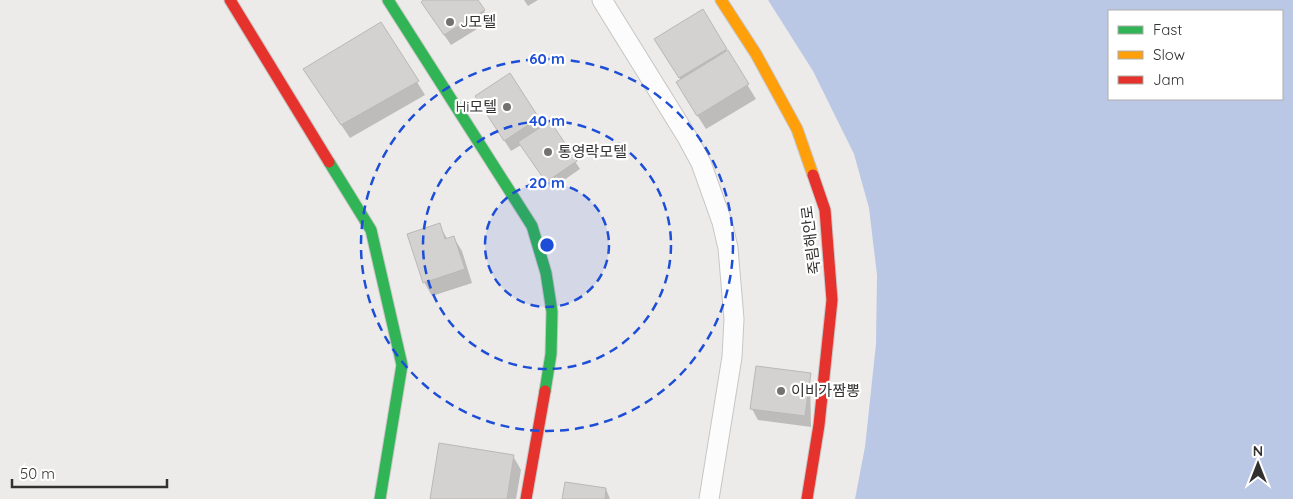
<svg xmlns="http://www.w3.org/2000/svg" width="1293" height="499" font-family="Quicksand,'Noto Sans KR',sans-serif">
	<rect width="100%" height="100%" fill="#edebe9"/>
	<path fill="#bac7e5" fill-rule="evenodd" d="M 768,0 L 1293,0 L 1293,499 L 855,499 L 865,447 L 876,344 L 877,275 L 869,208 L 854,154 L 813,71 ZM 1109,11 L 1282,11 L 1282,99 L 1109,99 Z"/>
	<path fill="#0003" d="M 426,0 L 477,0 L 490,21 L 451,45 L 429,13 Z
		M 524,0 L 538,0 L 528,6 Z
		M 702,11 L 756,99 L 706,129 L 685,96 L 681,80 L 663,53 Z
		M 510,75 L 543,127 L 550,123 L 580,169 L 551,189 L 521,145 L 511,151 L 483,107 Z
		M 417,82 L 425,95 L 350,138 L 313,83 Z
		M 439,225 L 448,240 L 454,238 L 462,251 L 472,283 L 432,296 L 424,282 Z
		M 810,374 L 811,427 L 758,420 L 752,409 Z
		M 513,456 L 521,470 L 516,499 L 432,499 Z
		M 606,489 L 610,499 L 564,499 Z"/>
	<path fill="#d4d2d1" stroke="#bab8b6" d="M 423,0 L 478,0 L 485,10 L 444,35 L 421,2 Z
		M 703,9 L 727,49 L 679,78 L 654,39 Z
		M 381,22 L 419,81 L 341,125 L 303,69 Z
		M 728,50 L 749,84 L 697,116 L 676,82 Z
		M 510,73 L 539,118 L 504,141 L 475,96 Z
		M 550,121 L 577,161 L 546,182 L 518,142 Z
		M 440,223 L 445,239 L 454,236 L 465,269 L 423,283 L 407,234 Z
		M 756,366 L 811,373 L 805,416 L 750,409 Z
		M 439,443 L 514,455 L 507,499 L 430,499 Z
		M 565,482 L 606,488 L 605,499 L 562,499 Z"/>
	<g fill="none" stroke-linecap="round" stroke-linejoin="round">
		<g stroke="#c8c6c5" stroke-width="21">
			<path id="street" d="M 602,0 L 687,137 L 701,163 L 722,222 L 728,248 L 734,319 L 732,357 L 709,499"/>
		</g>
		<g stroke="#c8c6c5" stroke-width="13">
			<path id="fast" d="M 388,0 L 532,226 L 546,273 L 552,312 L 551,354 L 545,391
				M 329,162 L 371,230 L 402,365 L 380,499"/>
		</g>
		<g stroke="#c8c6c5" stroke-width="13">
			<path id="slow" d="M 721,0 L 756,54 L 797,129 L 813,175"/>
		</g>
		<g stroke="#c8c6c5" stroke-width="13">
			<path id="jam" d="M 230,0 L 329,162
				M 526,499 L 545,391
				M 807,499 L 819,425 L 832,300 L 825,210 L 813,175"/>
		</g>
		<use href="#street" stroke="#fcfcfc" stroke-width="19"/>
		<use href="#fast" stroke="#30b455" stroke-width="11"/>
		<use href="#slow" stroke="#ff9f0a" stroke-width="11"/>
		<use href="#jam" stroke="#e5322d" stroke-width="11"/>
	</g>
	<circle cx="547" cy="245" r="62" fill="#1d4ed8" fill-opacity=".12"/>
	<g fill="none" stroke="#1d4ed8" stroke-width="2.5" stroke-dasharray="9 6">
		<circle cx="547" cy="245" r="62"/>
		<circle cx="547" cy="245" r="124"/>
		<circle cx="547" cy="245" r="186"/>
	</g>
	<g fill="#737271" stroke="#fff" stroke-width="2">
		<circle cx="450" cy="22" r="5"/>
		<circle cx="507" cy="107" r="5"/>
		<circle cx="548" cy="152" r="5"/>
		<circle cx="781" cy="391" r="5"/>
	</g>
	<g text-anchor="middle" stroke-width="4.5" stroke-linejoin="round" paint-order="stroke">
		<g font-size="15" fill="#323130" stroke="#fff" text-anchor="start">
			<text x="460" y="27">J모텔</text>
			<text x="497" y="112" text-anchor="end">Hi모텔</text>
			<text x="558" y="157">통영락모텔</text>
			<text x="791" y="396">이비가짬뽕</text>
		</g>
		<g font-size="15" fill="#323130" stroke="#fff">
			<text transform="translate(811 240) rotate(-97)" y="5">죽림해안로</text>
		</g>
	</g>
	<circle cx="547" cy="245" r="8" fill="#1d4ed8" stroke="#fff" stroke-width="2.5"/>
	<g font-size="15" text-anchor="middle" font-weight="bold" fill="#1d4ed8" stroke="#fff" stroke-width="4.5" stroke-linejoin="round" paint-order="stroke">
		<text x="547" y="64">60 m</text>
		<text x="547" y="126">40 m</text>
		<text x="547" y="188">20 m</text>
	</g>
	<rect x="1108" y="10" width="175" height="90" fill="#ffffff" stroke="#adadac"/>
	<rect x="1118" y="26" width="25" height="8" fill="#30b455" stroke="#adadac"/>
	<text x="1153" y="35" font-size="15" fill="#323130">Fast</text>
	<rect x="1118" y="51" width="25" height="8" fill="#ff9f0a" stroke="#adadac"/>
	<text x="1153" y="60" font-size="15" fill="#323130">Slow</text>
	<rect x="1118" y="76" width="25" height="8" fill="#e5322d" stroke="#adadac"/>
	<text x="1153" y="85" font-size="15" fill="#323130">Jam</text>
	<g transform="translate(1258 464)" stroke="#ffffff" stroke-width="4" paint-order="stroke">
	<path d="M0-4L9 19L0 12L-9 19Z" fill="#323130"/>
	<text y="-8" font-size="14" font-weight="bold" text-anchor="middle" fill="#323130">N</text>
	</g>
	<path d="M12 479v8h155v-8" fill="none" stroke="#323130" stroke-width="2.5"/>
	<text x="20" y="479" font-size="15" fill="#323130" stroke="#ffffff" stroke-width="4" paint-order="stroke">50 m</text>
</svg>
